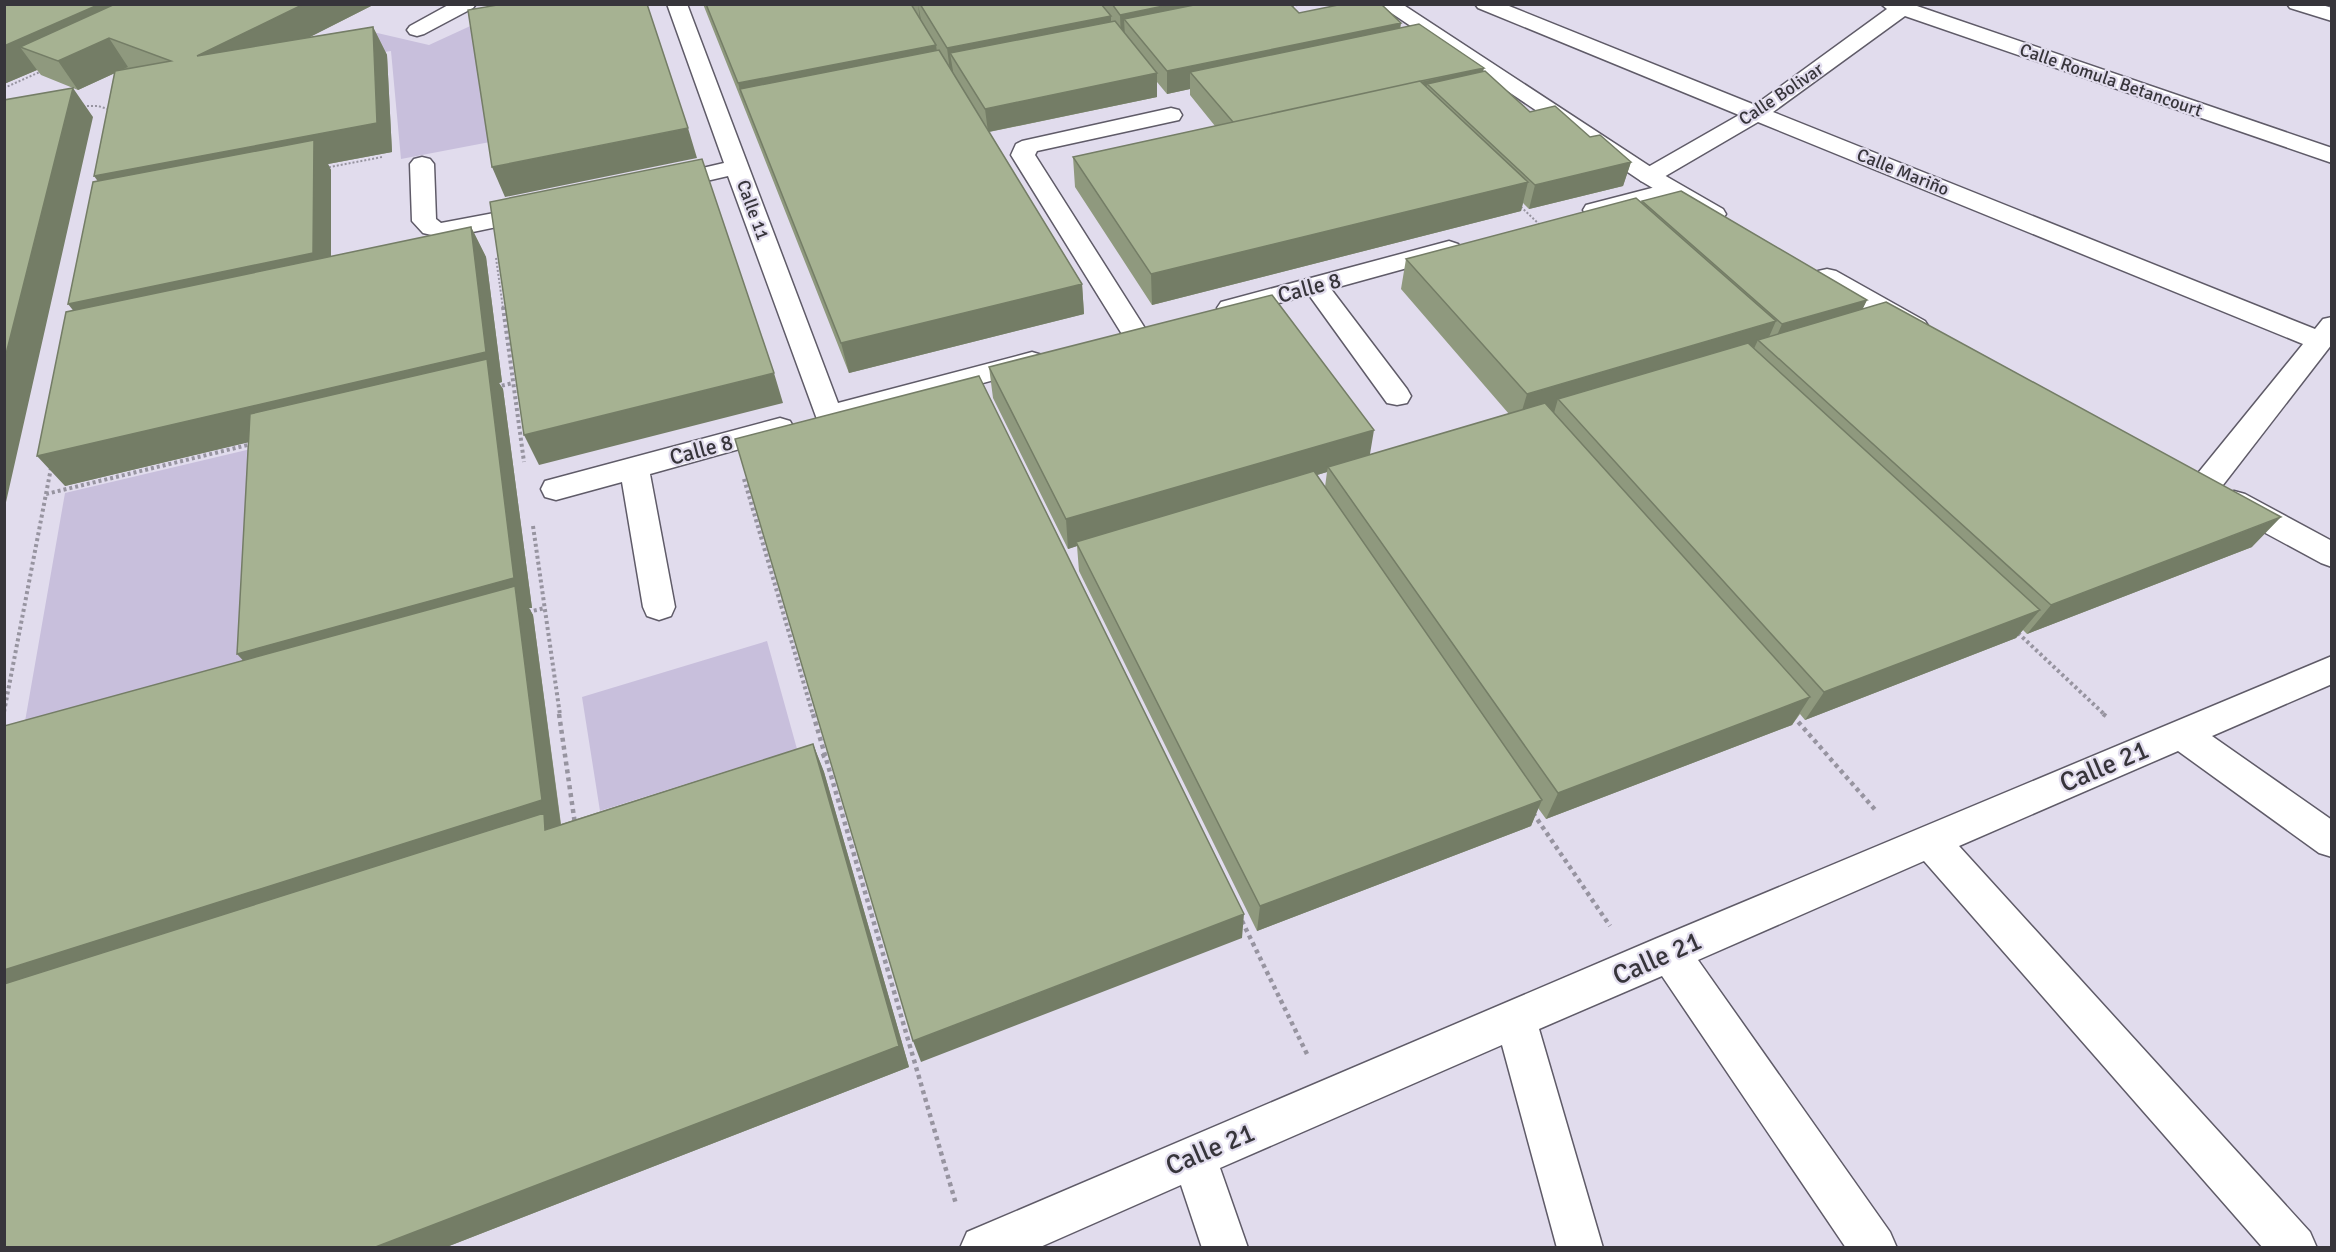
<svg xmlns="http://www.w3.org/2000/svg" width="2336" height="1252" font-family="Signika,sans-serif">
	<rect width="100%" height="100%" fill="#e1dced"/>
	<path fill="#c8bfdc" d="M 642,4 L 490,142 L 401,159 L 391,51 L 306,63 L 373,32 L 429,45 L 516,5 Z
		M 255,448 L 243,688 L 20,750 L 65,493 Z
		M 767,641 L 797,749 L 600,811 L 582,697 Z"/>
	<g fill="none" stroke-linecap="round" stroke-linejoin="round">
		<g stroke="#5f5b68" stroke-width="3">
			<path id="minor" d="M 450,4 L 476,4 L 473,8 L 424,34 L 417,36 L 410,34 L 407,30 L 410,26 Z
				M 667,4 L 687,4 L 838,403 L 1032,352 L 1042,355 L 1046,361 L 1042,367 L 847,420 L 841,418 L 838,422 L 828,425 L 818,422 L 728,176 L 663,191 L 655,189 L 651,184 L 655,179 L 724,163 Z
				M 1475,4 L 1504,4 L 1755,105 L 1887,9 L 1881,4 L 1918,4 L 1917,6 L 2332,148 L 2332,163 L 1905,16 L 1773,112 L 2315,329 L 2323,319 L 2332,317 L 2332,344 L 2216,494 L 2205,497 L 2194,494 L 2190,486 L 2194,478 L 2303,344 L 1758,122 L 1657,181 L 1649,183 L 1641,181 L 1637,176 L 1641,171 L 1739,115 L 1478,8 Z
				M 2287,4 L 2319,4 L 2332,8 L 2332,21 L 2290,8 Z
				M 1171,108 L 1179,110 L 1182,115 L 1179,120 L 1037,151 L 1035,155 L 1148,333 L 1145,339 L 1135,342 L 1125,339 L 1011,155 L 1016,144 L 1022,141 Z
				M 422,157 L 430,159 L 434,164 L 436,219 L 441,223 L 536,205 L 545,207 L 548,212 L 545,217 L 444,238 L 423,233 L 412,221 L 410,164 L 414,159 Z
				M 1671,183 L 1679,185 L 1683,190 L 1679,195 L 1595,217 L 1586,215 L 1583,210 L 1586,205 Z
				M 1449,241 L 1458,244 L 1462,249 L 1458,254 L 1331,289 L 1407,389 L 1411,396 L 1407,403 L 1397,405 L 1387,403 L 1309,295 L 1230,316 L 1221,314 L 1217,308 L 1221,302 Z
				M 780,418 L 790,421 L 794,428 L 790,435 L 650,474 L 675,607 L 671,616 L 659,620 L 647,616 L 643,607 L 622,482 L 556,500 L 545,497 L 541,489 L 545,481 Z
				M 2332,656 L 2332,684 L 2212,736 L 2332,820 L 2332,857 L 2319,853 L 2178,751 L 1959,846 L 2310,1232 L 2317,1248 L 2263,1248 L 1924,861 L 1698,960 L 1890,1232 L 1897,1248 L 1846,1248 L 1662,976 L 1539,1029 L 1603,1248 L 1557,1248 L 1502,1045 L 1220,1168 L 1248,1248 L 1202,1248 L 1181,1185 L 1038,1248 L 960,1248 L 967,1232 L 1655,939 Z"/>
		</g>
		<g stroke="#5f5b68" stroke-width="3">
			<path id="major" d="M 1378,4 L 1402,4 L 1657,171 L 1723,209 L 1726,214 L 1723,219 L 1714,221 L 1705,219 L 1641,181 Z
				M 1827,269 L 1836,271 L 1925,321 L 1929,327 L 1925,333 L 1916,335 L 1907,333 L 1818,283 L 1814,277 L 1818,271 Z
				M 2234,491 L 2245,494 L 2332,541 L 2332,567 L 2321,563 L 2223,510 L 2219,502 L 2223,494 Z"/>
		</g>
		<path stroke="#9794a0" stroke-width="2" stroke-dasharray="2 2" stroke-linecap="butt" d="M 1288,7 L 1302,4
			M 4,88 L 42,71
			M 83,106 L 98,106 L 111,110
			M 325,168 L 382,157
			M 1518,204 L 1540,225
			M 496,258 L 503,308"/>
		<path stroke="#9794a0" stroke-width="4" stroke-dasharray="3 3" stroke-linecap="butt" d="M 503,307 L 524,462
			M 496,387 L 513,383
			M 744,479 L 813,715
			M 46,494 L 252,444
			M 533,526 L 560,715
			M 528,612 L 545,608
			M 2018,633 L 2105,715
			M 4,712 L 51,468"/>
		<path stroke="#9794a0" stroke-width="4.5" stroke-dasharray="4 4" stroke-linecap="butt" d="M 559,714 L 575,824
			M 813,714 L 956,1204
			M 2103,714 L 2106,716
			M 1793,716 L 1877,812
			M 814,759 L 825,755
			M 1533,813 L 1610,926
			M 1242,921 L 1307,1054"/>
		<use href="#minor" fill="#fff" fill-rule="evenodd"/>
		<use href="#major" fill="#fff" fill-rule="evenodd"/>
	</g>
	<path fill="#8f997e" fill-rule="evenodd" d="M 4,4 L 375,4 L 310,37 L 373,27 L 387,55 L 392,152 L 328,164 L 331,170 L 331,257 L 471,227 L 486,257 L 502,382 L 499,383 L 503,389 L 532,608 L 529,608 L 533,615 L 561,824 L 813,744 L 824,772 L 909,1067 L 444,1248 L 4,1248 L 243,661 L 248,442 L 65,486 L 73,310 L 98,181 L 115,73 L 78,90 L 41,75 L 37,70 L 4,84 Z
		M 703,4 L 1290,4 L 1299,13 L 1400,28 L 1483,72 L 1530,112 L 1590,137 L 1631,162 L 1623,186 L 1529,209 L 1523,203 L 1521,211 L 1152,305 L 1075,187 L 1073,157 L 1215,126 L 1190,95 L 1190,89 L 1167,94 L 1157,82 L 1157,97 L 989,132 L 1082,284 L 1084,314 L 849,373 L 746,112 Z
		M 1642,201 L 1867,300 L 1862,309 L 2252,547 L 2027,634 L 2023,630 L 2016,638 L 1805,720 L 1800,714 L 1792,725 L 1546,819 L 1538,808 L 1531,826 L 1257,931 L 1079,571 L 1077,546 L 1068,549 L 993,398 L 989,367 L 1369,455 L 1509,414 L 1401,289 L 1406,259 L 1641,202 ZM 1327,472 L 1325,487 L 1317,475 Z"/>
	<path fill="#747d66" d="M 100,4 L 180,4 L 20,47 L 37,70 L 4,84 L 4,46 Z
		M 304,4 L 375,4 L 215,85 L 197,56 Z
		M 918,4 L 921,20 L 920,21 Z
		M 1173,4 L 1289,4 L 1124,19 L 1125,37 L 1121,38 L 1120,15 Z
		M 1111,16 L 1111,40 L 950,53 L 953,71 L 950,71 L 947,48 Z
		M 1401,23 L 1398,46 L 1190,72 L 1190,89 L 1167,94 L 1167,71 Z
		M 373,27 L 387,55 L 392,152 L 328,164 L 331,170 L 331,283 L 92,334 L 68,304 L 115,205 L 94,176 Z
		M 109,38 L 128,67 L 78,90 L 58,61 Z
		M 936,45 L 940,74 L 740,89 L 746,112 L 738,83 Z
		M 1484,68 L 1479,91 L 1427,84 L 1424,103 L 1233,123 Z
		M 1157,73 L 1157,97 L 988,132 L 985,109 Z
		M 73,88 L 93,117 L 4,511 L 4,362 Z
		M 688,128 L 697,158 L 505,197 L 492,167 Z
		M 1631,162 L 1623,186 L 1529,209 L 1535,185 Z
		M 1528,182 L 1521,211 L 1152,305 L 1151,274 Z
		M 471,227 L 486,257 L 502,382 L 499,383 L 503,389 L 532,608 L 529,608 L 533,615 L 561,827 L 4,1006 L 4,970 L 263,682 L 237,654 L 490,385 L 65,486 L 37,456 Z
		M 1082,284 L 1084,314 L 849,373 L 841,343 Z
		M 1867,300 L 1855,325 L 1771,349 L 1782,324 Z
		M 1776,321 L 1765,346 L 1758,340 L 1751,355 L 1558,399 L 1554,413 L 1518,424 L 1527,394 Z
		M 774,373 L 783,403 L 539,465 L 524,435 Z
		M 1374,430 L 1369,460 L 1328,467 L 1327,472 L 1078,546 L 1076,542 L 1077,546 L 1068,549 L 1066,519 Z
		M 2281,517 L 2252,547 L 2027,634 L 2051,605 Z
		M 2040,610 L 2016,638 L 1805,720 L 1824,692 Z
		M 1810,697 L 1792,725 L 1546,819 L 1558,793 Z
		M 813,744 L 824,772 L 909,1067 L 444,1248 L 373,1248 Z
		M 1542,800 L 1531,826 L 1257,931 L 1260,906 Z
		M 1244,914 L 1242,938 L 921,1062 L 913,1041 Z"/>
	<path fill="#a6b292" stroke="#747d66" stroke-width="1.5" d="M 4,4 L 100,4 L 4,46 Z
		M 115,4 L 304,4 L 197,56 L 373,27 L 377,123 L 94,176 L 115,71 L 171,61 L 109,38 L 58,61 L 20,47 Z
		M 503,4 L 647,4 L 688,128 L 492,167 L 468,10 Z
		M 706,4 L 911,4 L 936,45 L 738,83 Z
		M 920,4 L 1101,4 L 1111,16 L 947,48 Z
		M 1112,4 L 1173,4 L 1120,15 Z
		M 1199,4 L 1290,4 L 1299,13 L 1343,4 L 1381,4 L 1401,23 L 1167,71 L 1124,19 Z
		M 1115,21 L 1157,73 L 985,109 L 950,53 Z
		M 1419,24 L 1484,68 L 1421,81 L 1420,81 L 1233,122 L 1190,72 Z
		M 939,50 L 1082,284 L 841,343 L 740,89 Z
		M 1485,71 L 1530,112 L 1555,106 L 1590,137 L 1600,135 L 1631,162 L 1535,185 L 1427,84 Z
		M 1420,81 L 1528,182 L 1151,274 L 1073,157 Z
		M 73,88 L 4,362 L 4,100 Z
		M 314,140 L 313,253 L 68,304 L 93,182 Z
		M 702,159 L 774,373 L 524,435 L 490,202 Z
		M 1681,191 L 1867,300 L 1782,324 L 1642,201 Z
		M 1636,198 L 1776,321 L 1527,394 L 1406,259 Z
		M 471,227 L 486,352 L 37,456 L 66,312 Z
		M 1272,295 L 1374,430 L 1066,519 L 989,367 Z
		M 1886,302 L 2281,517 L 2051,605 L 1758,340 Z
		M 1748,343 L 2040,610 L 1824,692 L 1558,399 Z
		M 487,359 L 514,578 L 237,654 L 250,414 Z
		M 979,376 L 1244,914 L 913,1041 L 735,439 Z
		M 1545,403 L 1810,697 L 1558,793 L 1328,467 Z
		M 1314,471 L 1542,800 L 1260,906 L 1076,542 Z
		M 515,586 L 542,800 L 4,970 L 4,726 Z
		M 813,744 L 899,1046 L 373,1248 L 4,1248 L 4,984 L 544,813 L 545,830 Z"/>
	<g text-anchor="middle" stroke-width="4.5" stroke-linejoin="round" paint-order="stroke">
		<g font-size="18" fill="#37353b" stroke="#e1dced">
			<text transform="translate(2111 80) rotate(19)" y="6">Calle Romula Betancourt</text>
			<text transform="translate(1781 94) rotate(-34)" y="6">Calle Bolivar</text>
			<text transform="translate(1903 172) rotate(22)" y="6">Calle Mariño</text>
			<text transform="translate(753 210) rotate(70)" y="6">Calle 11</text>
		</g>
		<g font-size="22" fill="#37353b" stroke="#e1dced">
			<text transform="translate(1309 287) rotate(-15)" y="8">Calle 8</text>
			<text transform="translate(701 449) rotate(-15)" y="8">Calle 8</text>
		</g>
		<g font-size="27" fill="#37353b" stroke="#e1dced">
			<text transform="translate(2104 766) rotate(-23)" y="9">Calle 21</text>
			<text transform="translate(1657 958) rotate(-24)" y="9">Calle 21</text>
			<text transform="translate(1210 1149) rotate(-23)" y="9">Calle 21</text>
		</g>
	</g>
	<rect width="2336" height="1252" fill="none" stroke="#37353b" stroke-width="12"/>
</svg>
